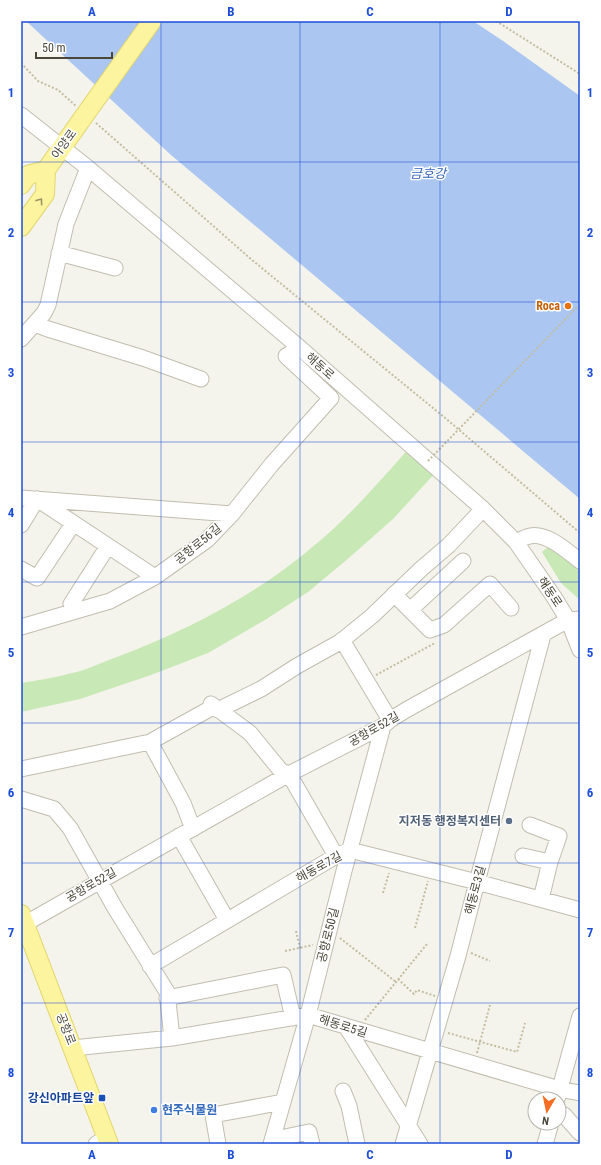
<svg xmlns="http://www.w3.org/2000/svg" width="601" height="1165" font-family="'Roboto Condensed','Noto Sans KR',sans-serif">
	<rect width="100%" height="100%" fill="#f5f4ec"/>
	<path fill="#c8e8b6" d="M 411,446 L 438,470 L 393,519 L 350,557 L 308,592 L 265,620 L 208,653 L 151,675 L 80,699 L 21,712 L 21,683 C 38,680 55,678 72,673 C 87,670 102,662 117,657 C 188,630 258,594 316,544 C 351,515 381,480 411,446 Z
		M 550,545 L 580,566 L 580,600 L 561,583 L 542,552 Z"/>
	<path fill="#abc6f0" d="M 26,21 L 473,21 L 503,41 L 580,96 L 580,499 L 171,155 Z"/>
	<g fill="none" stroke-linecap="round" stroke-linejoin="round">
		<g stroke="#c1beae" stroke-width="17">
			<path id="minor" d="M 21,115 L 88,168 L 300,348 L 483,509 L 516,542 L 554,597 L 568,620 L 580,650
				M 59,253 L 115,268
				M 35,324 L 48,329 L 143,358 L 201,379
				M 21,339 L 44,313 L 48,305 L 66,224 L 88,168
				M 21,498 L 232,514
				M 37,499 L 155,577
				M 21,525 L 37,499
				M 516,542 C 520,540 525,537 530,536 C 547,532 568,552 580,561
				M 21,569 L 37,578 L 73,524
				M 394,594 L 430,630 L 444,625 L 490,584 L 511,608
				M 71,604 L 108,546
				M 410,610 L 463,561
				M 21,627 L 110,601 L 155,577 L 207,540 L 232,514 L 272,464 L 331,398 L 286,356 L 300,348
				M 342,640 L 390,720
				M 211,704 L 250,733 L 281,771 L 289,774 L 336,856
				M 218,710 L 261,689 L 297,666 L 340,642 L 372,616 L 421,569 L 449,545 L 483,509
				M 150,742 L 183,803 L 193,829
				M 21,769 L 150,742 L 213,707
				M 21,799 L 54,809 L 70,828 L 115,908 L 167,992 L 172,1038
				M 530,825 L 559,836 L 550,862 L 541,899
				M 179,836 L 227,920
				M 523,856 L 550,862
				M 21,926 L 289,774 L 383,726 L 390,720 L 406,710 L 568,620 L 580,619
				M 150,966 L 282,888 L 336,856 L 350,850 L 477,882 L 580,910
				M 167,998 L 283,975 L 293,1018
				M 347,1028 L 420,1144
				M 73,1048 L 172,1038 L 308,1015 L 559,1089 L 580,1093
				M 343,1091 L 349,1106 L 357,1144
				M 557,1099 L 580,1016
				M 559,1113 L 564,1115 L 580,1133
				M 273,1137 L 280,1138 L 309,1132 L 312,1144
				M 96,1144 L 106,1138
				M 218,1144 L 213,1115 L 283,1102
				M 271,1144 L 308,1015 L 344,871 L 383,726
				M 403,1144 L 458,956 L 477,882 L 543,635
				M 545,1144 L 551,1123"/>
		</g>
		<g stroke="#e2d66d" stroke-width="20">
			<path id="major" d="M 21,185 L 28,175 L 46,170
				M 21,227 L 45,194 L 46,170 L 82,119
				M 21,914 L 109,1144"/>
		</g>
		<path stroke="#c3bda0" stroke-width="2" stroke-dasharray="2 2" stroke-linecap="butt" d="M 496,21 L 580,74
			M 21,63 L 38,81 L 58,90 L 76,106
			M 96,123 L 252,260 L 444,417 L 580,533
			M 376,675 L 435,643
			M 383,893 L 389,873
			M 415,928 L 428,881
			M 296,931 L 300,948
			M 340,938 L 396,982
			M 285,951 L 313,945
			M 471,953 L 490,961
			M 398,979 L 414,994 L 417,990 L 435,996
			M 365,1020 L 427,944
			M 448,1033 L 517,1052 L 525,1023
			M 477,1053 L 490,1005"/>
		<use href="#minor" stroke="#fff" stroke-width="15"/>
		<use href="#major" stroke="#fcf49e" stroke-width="18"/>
		<g stroke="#e2d66d" stroke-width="20" stroke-linecap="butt">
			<path id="major-bridge" d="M 82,119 L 152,21"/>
		</g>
		<path stroke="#c3bda0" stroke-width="2" stroke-dasharray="2 2" stroke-linecap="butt" d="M 428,461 L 580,304"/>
		<use href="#major-bridge" stroke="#fcf49e" stroke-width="18"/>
	</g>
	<defs><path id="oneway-chevron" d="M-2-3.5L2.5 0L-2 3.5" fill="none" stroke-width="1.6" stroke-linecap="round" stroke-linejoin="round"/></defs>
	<use stroke="#9a9566" href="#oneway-chevron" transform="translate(40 201) rotate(-54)"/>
	<path fill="none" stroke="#1d4ed8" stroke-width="1" stroke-opacity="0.55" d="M 161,21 L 161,1144M 300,21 L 300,1144M 440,21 L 440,1144M 21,162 L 580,162M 21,302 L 580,302M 21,442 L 580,442M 21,582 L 580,582M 21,723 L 580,723M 21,863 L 580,863M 21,1003 L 580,1003"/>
	<circle fill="#e8710a" stroke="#fff" stroke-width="1.5" cx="568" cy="306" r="4"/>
	<circle fill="#5c6f8a" stroke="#fff" stroke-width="1.5" cx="509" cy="821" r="4"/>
	<rect fill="#1a4fb4" stroke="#fff" stroke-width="1.5" x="98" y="1094" width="8" height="8" rx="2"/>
	<circle fill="#3f7fe0" stroke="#fff" stroke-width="1.5" cx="154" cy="1110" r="4"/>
	<g text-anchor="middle" stroke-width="3" stroke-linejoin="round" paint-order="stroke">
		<g font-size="12" fill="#4a4739" stroke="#fff">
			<text transform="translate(64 144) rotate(-54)" y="4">아양로</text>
			<text transform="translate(320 366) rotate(42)" y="4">해동로</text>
			<text transform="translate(198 544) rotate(-39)" y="4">공항로56길</text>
			<text transform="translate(550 592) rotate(56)" y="4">해동로</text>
			<text transform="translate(374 729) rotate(-30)" y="4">공항로52길</text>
			<text transform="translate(319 867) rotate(-29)" y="4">해동로7길</text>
			<text transform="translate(91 885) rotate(-30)" y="4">공항로52길</text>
			<text transform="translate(475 890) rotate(-75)" y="4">해동로3길</text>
			<text transform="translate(328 935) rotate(-76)" y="4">공항로50길</text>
			<text transform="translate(343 1026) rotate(17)" y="4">해동로5길</text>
			<text transform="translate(66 1029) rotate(69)" y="4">공항로</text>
		</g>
		<g font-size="12" font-weight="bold" fill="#c56008" stroke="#fff" text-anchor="end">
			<text x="560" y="310">Roca</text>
		</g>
		<g font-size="12" font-weight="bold" fill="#4e5e75" stroke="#fff" text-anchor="end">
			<text x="501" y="825">지저동 행정복지센터</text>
		</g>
		<g font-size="12" font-weight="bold" fill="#164399" stroke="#fff" text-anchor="end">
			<text x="94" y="1102">강신아파트앞</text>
		</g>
		<g font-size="12" font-weight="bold" fill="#366cbe" stroke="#fff" text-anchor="start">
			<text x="162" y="1114">현주식물원</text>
		</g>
		<g font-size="13" font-style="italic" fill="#3364b5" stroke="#fff">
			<text x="428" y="178">금호강</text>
		</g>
	</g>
	<rect width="601" height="1165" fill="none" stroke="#ffffff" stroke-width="44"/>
	<g transform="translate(547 1111) rotate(189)"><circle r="19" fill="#ffffff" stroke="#b7b5b0"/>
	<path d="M0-3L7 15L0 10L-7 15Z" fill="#f56d23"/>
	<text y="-6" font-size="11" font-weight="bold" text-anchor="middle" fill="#4a4739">N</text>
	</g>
	<path d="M36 52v6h76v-6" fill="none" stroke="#4a4739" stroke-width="2"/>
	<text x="42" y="52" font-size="12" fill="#4a4739" stroke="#ffffff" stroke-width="3" paint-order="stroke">50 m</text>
	<rect x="22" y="22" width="557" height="1121" fill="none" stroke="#1d4ed8" stroke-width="1.5"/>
	<g font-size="13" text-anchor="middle" font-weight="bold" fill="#1d4ed8">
		<text x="92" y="16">A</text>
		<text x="231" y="16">B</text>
		<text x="370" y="16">C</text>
		<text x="509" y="16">D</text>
		<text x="11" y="97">1</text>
		<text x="590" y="97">1</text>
		<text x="11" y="237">2</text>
		<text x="590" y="237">2</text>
		<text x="11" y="377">3</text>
		<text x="590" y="377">3</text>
		<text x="11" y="517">4</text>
		<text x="590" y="517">4</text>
		<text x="11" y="657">5</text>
		<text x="590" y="657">5</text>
		<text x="11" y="797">6</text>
		<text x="590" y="797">6</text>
		<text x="11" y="937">7</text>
		<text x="590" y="937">7</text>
		<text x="11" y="1077">8</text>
		<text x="590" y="1077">8</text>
		<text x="92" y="1159">A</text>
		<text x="231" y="1159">B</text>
		<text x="370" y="1159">C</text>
		<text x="509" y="1159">D</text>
	</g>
</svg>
